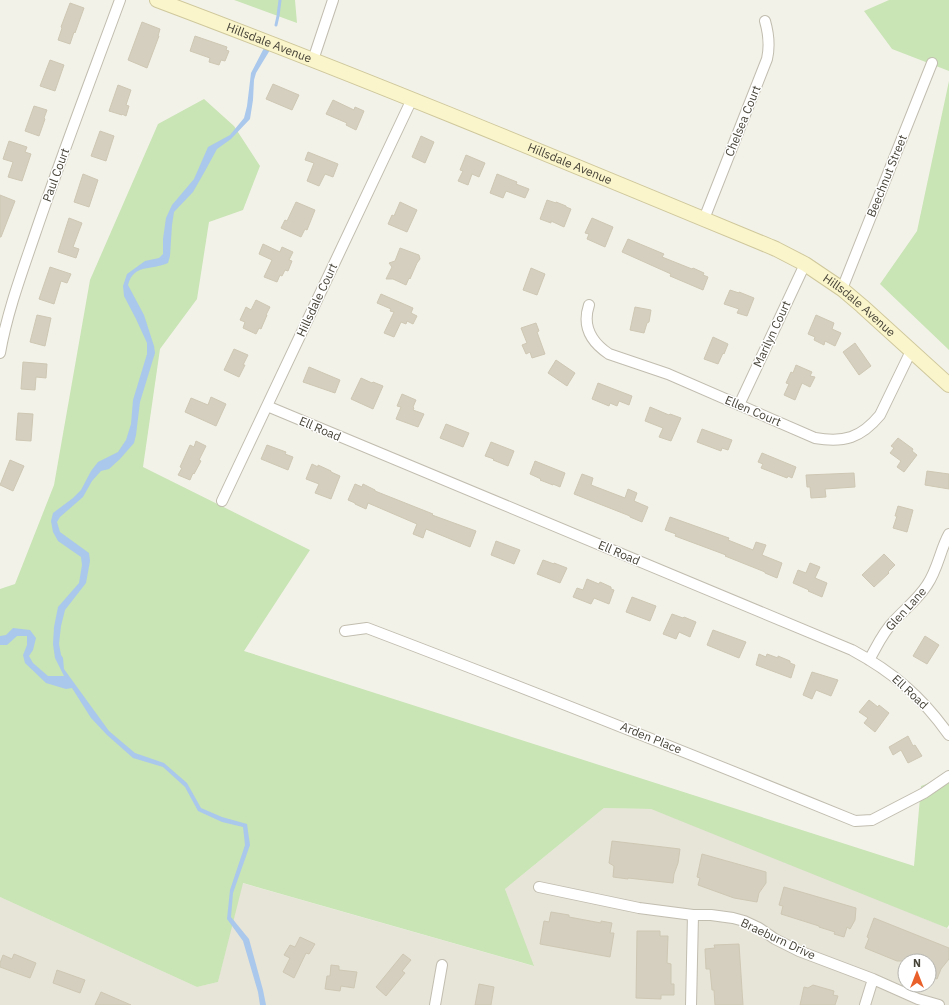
<svg xmlns="http://www.w3.org/2000/svg" width="949" height="1005" font-family="'IBM Plex Sans',sans-serif">
	<rect width="100%" height="100%" fill="#f3f2e9"/>
	<path fill="#e7e4d8" fill-rule="evenodd" d="M 604,808 L 651,809 L 767,853 L 947,928 L 949,929 L 949,1005 L 0,1005 L 0,897 L 197,987 L 218,982 L 242,883 L 533,966 L 505,889 ZM 905,961 L 929,961 L 929,985 L 905,985 Z"/>
	<path fill="#c9e4b5" d="M 234,0 L 295,0 L 297,23 L 237,1 Z
		M 889,0 L 949,0 L 949,71 L 892,49 L 864,11 Z
		M 949,81 L 949,350 L 880,284 L 917,231 Z
		M 204,99 L 234,126 L 260,166 L 243,210 L 209,222 L 197,299 L 160,349 L 143,467 L 310,550 L 244,651 L 914,866 L 921,786 L 949,776 L 949,925 L 947,928 L 651,809 L 604,808 L 505,889 L 534,966 L 243,883 L 218,982 L 197,987 L 0,897 L 0,589 L 15,584 L 54,485 L 90,280 L 158,124 Z"/>
	<path fill="#aac8eb" d="M 264,48 L 270,50 L 256,73 L 254,80 L 253,100 L 250,119 L 231,139 L 217,149 L 205,171 L 193,192 L 174,212 L 172,225 L 170,256 L 168,263 C 151,271 134,263 128,285 L 144,315 L 154,346 L 155,353 L 140,402 L 136,435 L 134,443 L 120,459 L 109,469 L 101,471 L 92,481 L 83,497 L 60,517 L 57,522 L 60,532 L 89,553 L 90,561 L 86,583 L 65,610 L 61,626 L 59,644 L 61,655 L 63,658 L 64,669 L 109,731 L 135,753 L 164,763 L 187,783 L 201,808 L 222,817 L 247,824 L 250,845 L 233,893 L 231,917 L 249,939 L 263,990 L 266,1005 L 260,1005 L 258,992 L 243,941 L 227,919 L 230,890 L 245,845 L 243,827 L 222,822 L 198,811 L 185,787 L 163,767 L 133,758 L 107,735 L 91,718 L 72,688 L 66,689 L 46,683 L 25,663 L 23,655 L 27,645 L 27,636 L 17,636 L 7,645 L 0,645 L 0,636 L 6,635 L 13,628 L 30,630 L 36,638 L 33,650 L 29,656 L 33,663 L 48,676 L 64,676 L 55,658 L 53,644 L 54,627 L 58,607 L 79,583 L 82,565 L 81,557 L 58,541 L 53,532 L 51,521 L 53,513 L 73,498 L 81,490 L 91,471 L 98,462 L 118,452 L 126,440 L 131,424 L 133,400 L 147,354 L 147,343 L 136,319 L 124,296 L 123,286 L 127,274 L 145,261 L 159,258 L 163,254 L 163,239 L 166,218 L 172,205 L 194,179 L 208,147 L 230,135 L 244,118 L 247,106 L 251,73 Z"/>
	<g fill="none" stroke-linecap="round" stroke-linejoin="round">
		<path stroke="#aac8eb" stroke-width="3" d="M 276,25 L 278,16 L 280,0"/>
	</g>
	<path fill="#d4cfbf" stroke="#cec7b3" d="M 70,3 L 84,8 L 75,33 L 74,32 L 70,44 L 58,40 L 62,28 L 61,27 Z
		M 142,22 L 160,29 L 158,36 L 159,36 L 147,68 L 128,60 Z
		M 195,36 L 227,47 L 226,50 L 229,51 L 225,61 L 221,60 L 219,65 L 209,62 L 210,58 L 190,51 Z
		M 50,60 L 64,65 L 55,91 L 40,86 Z
		M 273,84 L 299,95 L 292,110 L 266,99 Z
		M 118,85 L 131,90 L 126,105 L 129,106 L 126,116 L 122,114 L 122,115 L 109,111 Z
		M 333,100 L 354,110 L 355,107 L 364,111 L 356,130 L 346,125 L 347,123 L 326,114 Z
		M 34,106 L 47,110 L 44,118 L 45,119 L 39,136 L 25,131 Z
		M 100,131 L 114,136 L 106,161 L 91,156 Z
		M 421,136 L 434,142 L 425,163 L 412,157 Z
		M 9,141 L 27,147 L 25,152 L 31,154 L 22,181 L 8,177 L 13,162 L 3,159 Z
		M 308,152 L 338,164 L 333,177 L 325,174 L 319,186 L 307,181 L 314,163 L 305,160 Z
		M 466,155 L 485,163 L 479,177 L 472,174 L 468,185 L 458,181 L 463,171 L 460,170 Z
		M 83,174 L 98,180 L 89,207 L 74,202 Z
		M 497,174 L 517,182 L 516,184 L 529,189 L 525,198 L 506,191 L 503,198 L 490,193 Z
		M 0,195 L 15,201 L 1,237 L 0,237 Z
		M 547,200 L 556,203 L 556,202 L 566,206 L 566,207 L 571,209 L 564,227 L 551,221 L 551,223 L 540,219 Z
		M 296,202 L 315,210 L 307,230 L 305,229 L 301,237 L 281,228 L 285,220 L 287,221 Z
		M 400,202 L 417,210 L 407,232 L 388,224 L 392,215 L 394,216 Z
		M 69,218 L 82,223 L 73,247 L 79,249 L 76,258 L 58,252 Z
		M 592,218 L 613,227 L 605,247 L 587,239 L 589,234 L 585,233 Z
		M 628,239 L 664,254 L 662,257 L 692,269 L 693,268 L 704,273 L 703,275 L 708,277 L 703,290 L 670,276 L 671,274 L 622,252 Z
		M 263,244 L 280,252 L 282,247 L 293,252 L 289,260 L 292,261 L 288,271 L 285,270 L 282,276 L 280,275 L 277,282 L 264,277 L 272,260 L 259,254 Z
		M 400,248 L 419,255 L 420,259 L 417,263 L 410,279 L 409,278 L 406,285 L 393,279 L 386,279 L 392,267 L 389,263 L 395,261 Z
		M 50,267 L 71,274 L 67,283 L 61,281 L 54,304 L 39,299 Z
		M 531,268 L 545,274 L 537,295 L 523,290 Z
		M 730,290 L 739,293 L 739,292 L 754,298 L 747,316 L 737,313 L 739,309 L 724,304 Z
		M 381,294 L 413,308 L 411,313 L 417,316 L 413,324 L 407,321 L 406,324 L 401,322 L 394,337 L 384,333 L 394,312 L 390,311 L 391,309 L 377,303 Z
		M 256,300 L 270,307 L 266,315 L 267,315 L 261,329 L 259,328 L 256,334 L 243,328 L 245,322 L 240,320 L 246,307 L 251,310 Z
		M 635,307 L 651,310 L 649,322 L 647,323 L 644,333 L 630,330 Z
		M 37,315 L 51,318 L 45,346 L 30,342 Z
		M 816,315 L 834,323 L 832,329 L 841,333 L 835,346 L 825,341 L 824,345 L 814,340 L 815,337 L 808,334 Z
		M 536,323 L 539,331 L 537,332 L 545,354 L 532,358 L 530,352 L 526,354 L 522,345 L 527,343 L 521,328 Z
		M 713,337 L 728,344 L 724,354 L 723,353 L 718,364 L 704,359 Z
		M 855,343 L 871,366 L 859,375 L 843,352 Z
		M 234,349 L 248,355 L 243,365 L 245,365 L 239,377 L 224,370 Z
		M 556,360 L 575,373 L 567,386 L 548,373 Z
		M 23,362 L 47,364 L 46,378 L 36,377 L 35,390 L 21,389 Z
		M 796,365 L 812,372 L 810,376 L 815,377 L 810,387 L 802,383 L 795,400 L 784,395 L 789,384 L 786,383 L 791,372 L 793,373 Z
		M 309,367 L 340,380 L 335,393 L 303,382 Z
		M 361,378 L 372,383 L 373,382 L 383,386 L 373,409 L 351,399 Z
		M 598,383 L 632,396 L 629,405 L 619,401 L 617,406 L 610,403 L 609,406 L 592,399 Z
		M 402,394 L 416,400 L 413,407 L 414,408 L 413,410 L 424,414 L 418,427 L 396,419 L 401,407 L 397,406 Z
		M 211,397 L 226,404 L 216,426 L 185,412 L 191,398 L 208,405 Z
		M 650,407 L 669,415 L 670,414 L 681,418 L 671,441 L 659,437 L 663,428 L 645,421 Z
		M 18,413 L 33,414 L 31,441 L 16,440 Z
		M 446,424 L 469,433 L 463,447 L 440,438 Z
		M 702,429 L 732,440 L 728,450 L 722,448 L 721,451 L 697,442 Z
		M 898,438 L 913,449 L 912,451 L 917,455 L 904,472 L 897,467 L 901,461 L 890,453 L 894,448 L 891,446 Z
		M 196,441 L 206,446 L 199,460 L 201,461 L 194,474 L 193,473 L 190,480 L 178,475 L 182,468 L 180,467 L 190,445 L 194,447 Z
		M 491,442 L 514,451 L 508,466 L 493,460 L 494,459 L 485,456 Z
		M 267,445 L 286,452 L 285,454 L 293,457 L 288,470 L 261,459 Z
		M 762,453 L 796,467 L 792,478 L 788,476 L 787,478 L 761,468 L 763,464 L 758,462 Z
		M 10,460 L 24,466 L 13,491 L 0,485 Z
		M 535,461 L 565,473 L 560,487 L 553,484 L 553,485 L 540,480 L 541,479 L 530,474 Z
		M 312,464 L 318,467 L 318,465 L 331,471 L 331,472 L 340,476 L 331,499 L 315,493 L 319,484 L 306,479 Z
		M 927,471 L 949,474 L 949,489 L 925,485 Z
		M 854,473 L 855,487 L 825,489 L 826,497 L 811,498 L 810,487 L 807,487 L 806,475 Z
		M 582,474 L 593,478 L 591,485 L 625,498 L 628,489 L 637,493 L 634,501 L 648,507 L 642,522 L 630,517 L 630,516 L 574,494 Z
		M 355,484 L 362,487 L 363,484 L 375,490 L 375,491 L 433,514 L 432,515 L 476,531 L 470,547 L 426,529 L 423,538 L 413,534 L 417,524 L 368,503 L 366,509 L 355,504 L 355,503 L 348,500 Z
		M 898,506 L 913,510 L 907,532 L 893,528 L 897,516 L 895,516 Z
		M 670,517 L 729,538 L 728,540 L 753,550 L 756,542 L 766,545 L 762,555 L 782,563 L 777,578 L 765,573 L 765,572 L 725,556 L 726,555 L 675,536 L 676,534 L 665,530 Z
		M 496,541 L 520,550 L 514,564 L 491,555 Z
		M 884,554 L 895,565 L 888,572 L 889,573 L 874,587 L 862,575 Z
		M 543,560 L 554,564 L 554,563 L 567,568 L 560,583 L 537,574 Z
		M 810,563 L 820,567 L 815,578 L 827,583 L 822,597 L 808,591 L 809,590 L 793,583 L 798,570 L 806,573 Z
		M 587,579 L 599,584 L 600,582 L 611,587 L 611,589 L 614,590 L 609,604 L 594,598 L 591,604 L 573,597 L 577,588 L 583,590 Z
		M 632,597 L 656,606 L 650,621 L 626,612 Z
		M 672,614 L 683,618 L 684,617 L 696,622 L 690,637 L 679,632 L 676,639 L 663,634 Z
		M 713,630 L 746,642 L 739,658 L 707,645 Z
		M 925,636 L 939,645 L 927,664 L 913,656 Z
		M 759,654 L 766,657 L 767,654 L 778,658 L 778,656 L 790,661 L 790,663 L 795,665 L 791,678 L 756,665 Z
		M 812,672 L 838,680 L 831,696 L 816,690 L 812,699 L 803,695 Z
		M 869,700 L 878,707 L 879,705 L 889,713 L 875,732 L 864,723 L 868,718 L 859,712 Z
		M 908,736 L 913,746 L 915,745 L 922,756 L 908,763 L 901,750 L 893,755 L 889,747 Z
		M 612,841 L 680,849 L 678,863 L 674,874 L 673,883 L 628,878 L 628,879 L 613,877 L 614,866 L 609,863 Z
		M 702,854 L 766,872 L 766,883 L 759,893 L 757,902 L 734,898 L 698,885 L 700,878 L 697,877 Z
		M 784,887 L 856,908 L 855,920 L 850,929 L 847,927 L 844,937 L 834,934 L 835,932 L 819,927 L 819,926 L 781,914 L 783,906 L 779,905 Z
		M 551,912 L 569,915 L 569,917 L 601,923 L 601,921 L 612,923 L 610,933 L 614,933 L 610,957 L 540,944 L 544,921 L 549,922 Z
		M 874,918 L 949,948 L 949,959 L 941,969 L 937,979 L 929,976 L 929,961 L 897,961 L 865,948 L 869,938 L 867,937 Z
		M 637,931 L 660,931 L 660,936 L 668,936 L 667,963 L 671,964 L 671,984 L 674,984 L 674,995 L 661,995 L 661,999 L 636,998 Z
		M 300,937 L 315,944 L 309,954 L 306,953 L 294,978 L 283,972 L 290,958 L 284,955 L 290,945 L 295,947 Z
		M 739,944 L 743,1005 L 715,1005 L 714,990 L 712,990 L 710,969 L 706,969 L 705,949 L 715,948 L 714,945 Z
		M 14,954 L 36,963 L 30,978 L 0,967 L 0,963 L 3,955 L 12,959 Z
		M 403,954 L 411,960 L 402,971 L 405,973 L 386,996 L 376,987 Z
		M 331,965 L 339,966 L 339,970 L 357,972 L 354,988 L 341,986 L 340,991 L 325,989 L 327,976 L 330,976 Z
		M 57,970 L 85,980 L 80,993 L 53,983 Z
		M 479,984 L 494,987 L 491,1005 L 475,1005 Z
		M 813,985 L 834,991 L 833,995 L 838,996 L 835,1005 L 800,1005 L 804,987 L 808,988 Z
		M 101,992 L 131,1005 L 95,1005 Z"/>
	<g fill="none" stroke-linecap="round" stroke-linejoin="round">
		<g stroke="#c1bdaf" stroke-width="12">
			<path id="street" d="M 313,60 L 333,0
				M 704,219 L 767,59 C 770,46 769,35 765,21
				M 842,289 L 932,63
				M 589,305 C 582,326 591,342 609,354 L 668,374 L 815,438 C 844,443 861,438 880,415 L 911,351
				M 0,353 C 7,313 21,275 34,237 C 61,157 91,79 120,0
				M 739,405 L 805,264
				M 267,406 L 852,650 C 893,672 922,697 949,735
				M 222,501 L 412,99
				M 345,631 L 367,628 C 530,690 693,755 855,821 L 872,820 L 924,793 L 949,776
				M 869,660 C 877,646 883,632 894,621 C 905,609 918,599 927,585 C 938,569 940,550 949,534
				M 539,887 L 639,908 L 693,915 L 711,915 L 733,918 L 744,921 L 759,928 L 775,939 L 799,951 L 873,979 L 918,999 L 939,1005
				M 435,1005 L 442,965
				M 691,1005 L 693,915
				M 865,1005 L 873,979"/>
		</g>
		<g stroke="#cfc89c" stroke-width="16">
			<g id="secondary">
				<path id="s1" d="M 157,0 C 365,78 571,164 776,249 L 805,264 L 842,289 L 862,306 L 949,385"/>
			</g>
		</g>
		<use href="#street" stroke="#fff" stroke-width="10"/>
		<use href="#secondary" stroke="#fbf5cc" stroke-width="14"/>
	</g>
	<g text-anchor="middle" stroke-width="3" stroke-linejoin="round" paint-order="stroke">
		<g font-size="12" fill="#464338" stroke="#fff">
			<text dy="4" stroke="none"><textPath href="#s1" startOffset="120">Hillsdale Avenue</textPath></text>
			<text transform="translate(743 121) rotate(-68)" y="4">Chelsea Court</text>
			<text dy="4" stroke="none"><textPath href="#s1" startOffset="444">Hillsdale Avenue</textPath></text>
			<text transform="translate(56 175) rotate(-70)" y="4">Paul Court</text>
			<text transform="translate(887 176) rotate(-68)" y="4">Beechnut Street</text>
			<text transform="translate(317 300) rotate(-65)" y="4">Hillsdale Court</text>
			<text dy="4" stroke="none"><textPath href="#s1" startOffset="768">Hillsdale Avenue</textPath></text>
			<text transform="translate(772 334) rotate(-65)" y="4">Marilyn Court</text>
			<text transform="translate(753 411) rotate(23)" y="4">Ellen Court</text>
			<text transform="translate(320 429) rotate(23)" y="4">Ell Road</text>
			<text transform="translate(619 553) rotate(23)" y="4">Ell Road</text>
			<text transform="translate(906 609) rotate(-48)" y="4">Glen Lane</text>
			<text transform="translate(910 692) rotate(43)" y="4">Ell Road</text>
			<text transform="translate(651 738) rotate(22)" y="4">Arden Place</text>
			<text transform="translate(778 939) rotate(25)" y="4">Braeburn Drive</text>
		</g>
	</g>
	<g transform="translate(917 973)"><circle r="19" fill="#ffffff" stroke="#b5b4af"/>
	<path d="M0-3L7 15L0 10L-7 15Z" fill="#ea602a"/>
	<text y="-6" font-size="11" font-weight="bold" text-anchor="middle" fill="#464338">N</text>
	</g>
</svg>
